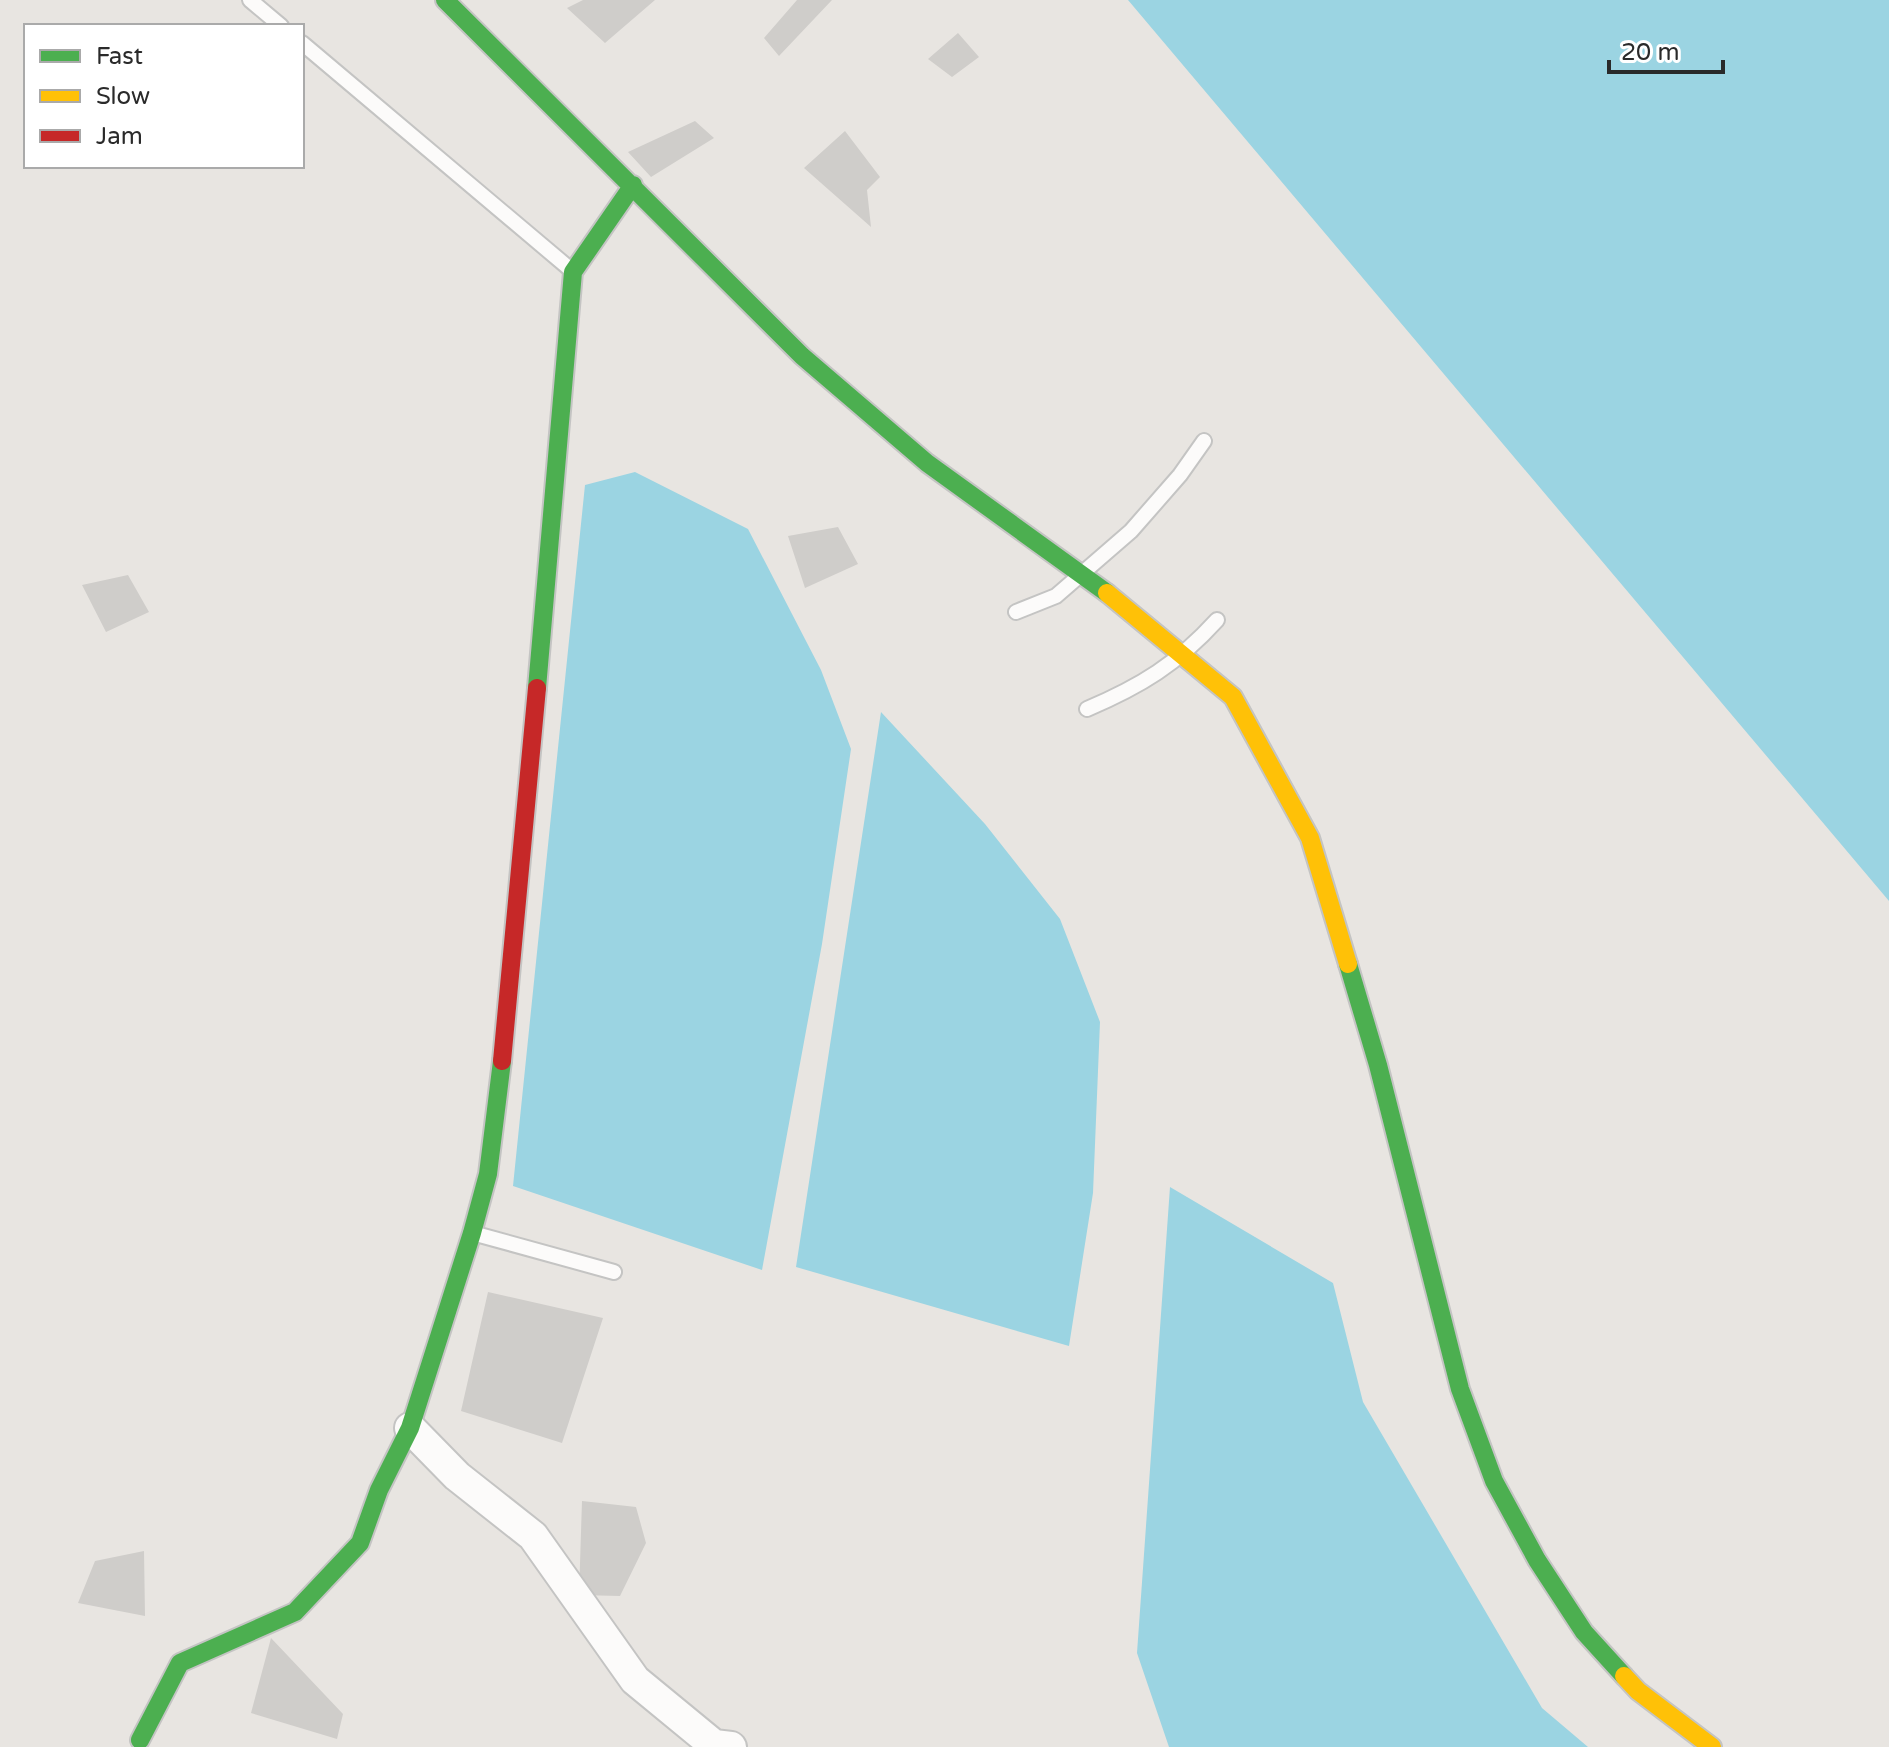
<svg xmlns="http://www.w3.org/2000/svg" width="1889" height="1747" font-family="'Varela Round',sans-serif">
	<rect width="100%" height="100%" fill="#e8e5e1"/>
	<path fill="#9bd4e2" d="M 1128,0 L 1889,0 L 1889,901 Z
		M 635,472 L 748,529 L 821,670 L 851,749 L 822,944 L 762,1270 L 513,1186 L 585,485 Z
		M 881,712 L 985,824 L 1060,919 L 1100,1022 L 1093,1193 L 1069,1346 L 796,1267 Z
		M 1170,1187 L 1333,1283 L 1363,1402 L 1542,1708 L 1588,1747 L 1169,1747 L 1137,1653 Z"/>
	<path fill="#cfcdca" d="M 583,0 L 655,0 L 605,43 L 567,8 Z
		M 797,0 L 832,0 L 779,56 L 764,38 Z
		M 958,33 L 979,57 L 952,77 L 928,59 Z
		M 695,121 L 714,138 L 651,177 L 628,152 Z
		M 845,131 L 880,177 L 867,190 L 871,227 L 804,168 Z
		M 838,527 L 858,564 L 805,588 L 788,536 Z
		M 128,575 L 149,612 L 106,632 L 82,585 Z
		M 488,1292 L 603,1318 L 562,1443 L 461,1411 Z
		M 582,1501 L 636,1507 L 646,1543 L 620,1596 L 579,1595 Z
		M 144,1551 L 145,1616 L 78,1603 L 95,1561 Z
		M 271,1638 L 343,1714 L 337,1739 L 251,1713 Z"/>
	<g fill="none" stroke-linecap="round" stroke-linejoin="round">
		<g stroke="#c4c4c3" stroke-width="18">
			<path id="lane" d="M 250,0 L 281,26
				M 302,43 L 570,269
				M 1016,612 L 1056,596 L 1131,531 L 1180,475 L 1204,441
				M 1087,709 C 1141,686 1177,664 1217,620
				M 476,1234 L 614,1272"/>
		</g>
		<g stroke="#c4c4c3" stroke-width="34">
			<path id="street" d="M 410,1428 L 457,1476 L 533,1536 L 635,1680 L 714,1745 L 731,1747"/>
		</g>
		<g stroke="#c4c4c3" stroke-width="22">
			<path id="fast" d="M 445,0 L 802,356 L 927,463 L 1107,593
				M 537,688 L 573,272 L 633,185
				M 1348,964 L 1378,1065 L 1460,1389 L 1494,1481 L 1537,1560 L 1584,1632 L 1624,1676
				M 140,1740 L 180,1663 L 295,1612 L 360,1543 L 379,1490 L 410,1428 L 472,1233 L 488,1174 L 502,1061"/>
		</g>
		<g stroke="#c4c4c3" stroke-width="22">
			<path id="slow" d="M 1107,593 L 1233,697 L 1310,838 L 1348,964
				M 1624,1676 L 1638,1691 L 1712,1747"/>
		</g>
		<g stroke="#c4c4c3" stroke-width="22">
			<path id="jam" d="M 502,1061 L 537,688"/>
		</g>
		<use href="#lane" stroke="#fcfbfa" stroke-width="14"/>
		<use href="#street" stroke="#fcfbfa" stroke-width="30"/>
		<use href="#fast" stroke="#4caf50" stroke-width="18"/>
		<use href="#slow" stroke="#ffc107" stroke-width="18"/>
		<use href="#jam" stroke="#c62828" stroke-width="18"/>
	</g>
	<rect x="24" y="24" width="280" height="144" fill="#ffffff" stroke="#aaaaaa" stroke-width="2"/>
	<rect x="40" y="50" width="40" height="12" fill="#4caf50" stroke="#aaaaaa" stroke-width="2"/>
	<text x="96" y="64" font-size="24" fill="#2a2a2a">Fast</text>
	<rect x="40" y="90" width="40" height="12" fill="#ffc107" stroke="#aaaaaa" stroke-width="2"/>
	<text x="96" y="104" font-size="24" fill="#2a2a2a">Slow</text>
	<rect x="40" y="130" width="40" height="12" fill="#c62828" stroke="#aaaaaa" stroke-width="2"/>
	<text x="96" y="144" font-size="24" fill="#2a2a2a">Jam</text>
	<path d="M1609 60v12h114v-12" fill="none" stroke="#2a2a2a" stroke-width="4"/>
	<text x="1621" y="60" font-size="24" fill="#2a2a2a" stroke="#ffffff" stroke-width="6" paint-order="stroke">20 m</text>
</svg>
